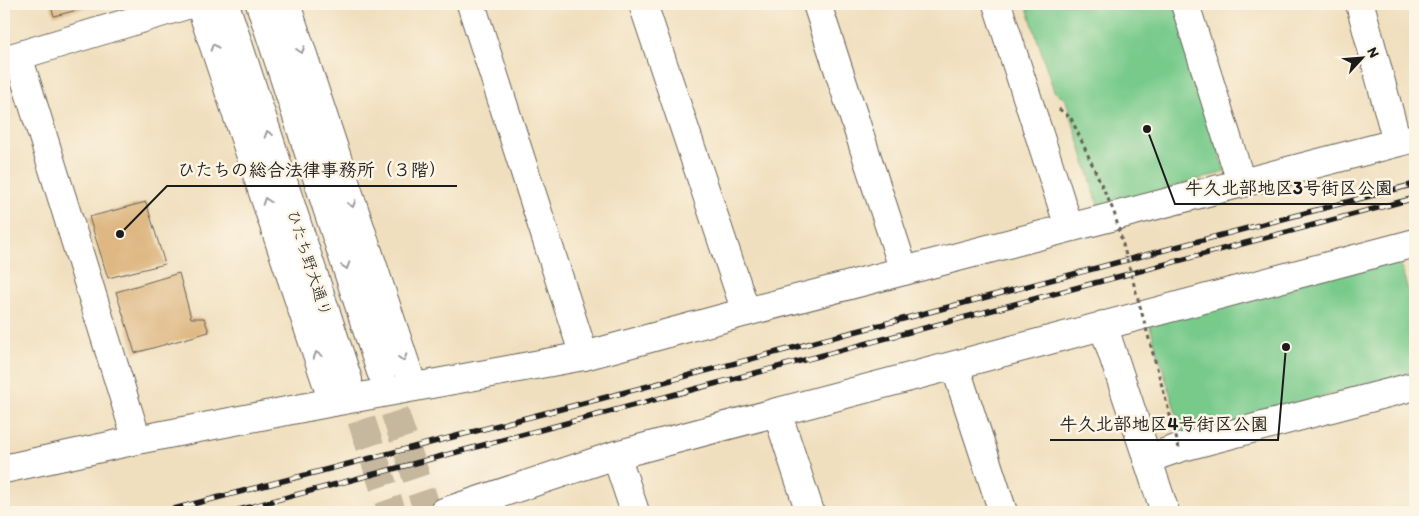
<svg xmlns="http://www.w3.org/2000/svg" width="1419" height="516" font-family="Itim,'Klee One',sans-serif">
	<rect width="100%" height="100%" fill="#fcf5e5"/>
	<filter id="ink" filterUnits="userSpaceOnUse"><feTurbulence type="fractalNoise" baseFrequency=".02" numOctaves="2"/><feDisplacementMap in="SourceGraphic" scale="10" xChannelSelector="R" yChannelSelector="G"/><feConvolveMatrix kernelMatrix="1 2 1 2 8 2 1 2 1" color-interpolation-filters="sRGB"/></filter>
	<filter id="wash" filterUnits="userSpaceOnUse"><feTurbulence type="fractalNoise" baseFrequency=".0096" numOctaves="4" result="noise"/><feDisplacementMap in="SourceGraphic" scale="20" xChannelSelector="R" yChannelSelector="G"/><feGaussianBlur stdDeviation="1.12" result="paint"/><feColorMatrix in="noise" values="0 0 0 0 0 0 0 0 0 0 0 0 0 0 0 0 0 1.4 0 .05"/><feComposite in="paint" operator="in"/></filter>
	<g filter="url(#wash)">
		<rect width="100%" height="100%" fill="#f0dfbe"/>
		<path fill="#78ca8b" stroke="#4a7354" d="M 1026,4 L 1179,4 L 1225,172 L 1099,208 L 1066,100 L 1054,91 Z
			M 1398,256 L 1415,315 L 1415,371 L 1183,436 L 1149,323 Z"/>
		<g id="blocks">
			<path fill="#deb782" d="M 50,4 L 101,4 L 54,16 Z
				M 146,202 L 165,264 L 108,278 L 89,217 Z
				M 179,273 L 191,318 L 204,318 L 209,332 L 135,353 L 116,292 Z"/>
		</g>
	</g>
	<g filter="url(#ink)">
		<use href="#blocks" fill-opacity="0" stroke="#666055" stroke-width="1"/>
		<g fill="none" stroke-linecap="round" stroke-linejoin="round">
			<path stroke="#c6b89e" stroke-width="28" stroke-dasharray="28 14" stroke-linecap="butt" d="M 381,372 L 428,512
				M 348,380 L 392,512"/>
			<g stroke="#666055" stroke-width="30">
				<path id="minor" d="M 200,4 L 333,402
					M 286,4 L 413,387
					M 471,4 L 584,356
					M 643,4 L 746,312
					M 817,4 L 904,271
					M 1185,4 L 1241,182
					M 1360,4 L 1397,142
					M 955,366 L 1003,512
					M 777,412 L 810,512
					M 616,455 L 635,512
					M 1147,459 L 1179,448 L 1415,386"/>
			</g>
			<g stroke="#666055" stroke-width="30">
				<path id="tertiary" d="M 225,4 L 348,380
					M 260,4 L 381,372
					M 997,4 L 1069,227
					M 18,56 L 137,440
					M 4,60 L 190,4
					M 1103,325 L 1165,512
					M 4,469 L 137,440 L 333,402 L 584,356 L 746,312 L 1415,138
					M 444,512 L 616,455 L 1415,243"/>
			</g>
			<path stroke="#666055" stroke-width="3" stroke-dasharray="4 4" stroke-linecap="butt" d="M 1059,109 L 1071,118"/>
			<use href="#minor" stroke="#fff" stroke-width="28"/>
			<use href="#tertiary" stroke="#fff" stroke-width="28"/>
			<g stroke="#1c1c1c" stroke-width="5.5">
				<path id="rail" d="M 162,512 L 584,403 L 1415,184
					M 231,512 L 1415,198"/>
			</g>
			<use href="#rail" stroke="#fcf5e5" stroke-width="4" stroke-dasharray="11" stroke-linecap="butt"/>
			<path stroke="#666055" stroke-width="3" stroke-dasharray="4 4" stroke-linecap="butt" d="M 1071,118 L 1114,212 L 1179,448"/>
		</g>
		<defs><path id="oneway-chevron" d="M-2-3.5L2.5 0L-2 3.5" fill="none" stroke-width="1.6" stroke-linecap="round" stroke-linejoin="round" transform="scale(1.25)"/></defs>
		<g stroke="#999">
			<use href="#oneway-chevron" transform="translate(214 47) rotate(-108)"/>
			<use href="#oneway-chevron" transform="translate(301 50) rotate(72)"/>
			<use href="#oneway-chevron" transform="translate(268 134) rotate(-108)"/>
			<use href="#oneway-chevron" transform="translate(266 201) rotate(-108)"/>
			<use href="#oneway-chevron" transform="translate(352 204) rotate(72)"/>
			<use href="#oneway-chevron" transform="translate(346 266) rotate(72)"/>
			<use href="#oneway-chevron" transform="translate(317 355) rotate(-108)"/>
			<use href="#oneway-chevron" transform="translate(403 358) rotate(72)"/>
		</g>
	</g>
	<g text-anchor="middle" stroke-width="5" stroke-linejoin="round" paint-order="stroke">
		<g font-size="16" fill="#1c1c1c" stroke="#fcf5e5">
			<text transform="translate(310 263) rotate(72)" y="6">ひたち野大通り</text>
		</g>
	</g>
	<path fill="none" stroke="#1c1c1c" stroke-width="2" d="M120 234L167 186H457M1147 129L1175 204H1403M1286 347L1278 440H1050"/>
	<g fill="#1c1c1c" stroke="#fcf5e5" stroke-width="2">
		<circle cx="120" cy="234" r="5"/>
		<circle cx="1147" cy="129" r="5"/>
		<circle cx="1286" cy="347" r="5"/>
	</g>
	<g font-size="18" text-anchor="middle" font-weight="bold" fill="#1c1c1c" stroke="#fcf5e5" stroke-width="5" stroke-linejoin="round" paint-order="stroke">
		<text x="312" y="176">ひたちの総合法律事務所（３階）</text>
		<text x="1289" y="194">牛久北部地区3号街区公園</text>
		<text x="1164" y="430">牛久北部地区4号街区公園</text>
	</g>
	<rect width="1419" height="516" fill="none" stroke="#fcf5e5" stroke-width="20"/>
	<g transform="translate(1362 58) rotate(64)" stroke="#fcf5e5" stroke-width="4" paint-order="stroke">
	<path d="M0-4L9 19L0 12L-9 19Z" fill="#1c1c1c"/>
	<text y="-8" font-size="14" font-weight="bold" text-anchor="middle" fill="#1c1c1c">N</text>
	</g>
</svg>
